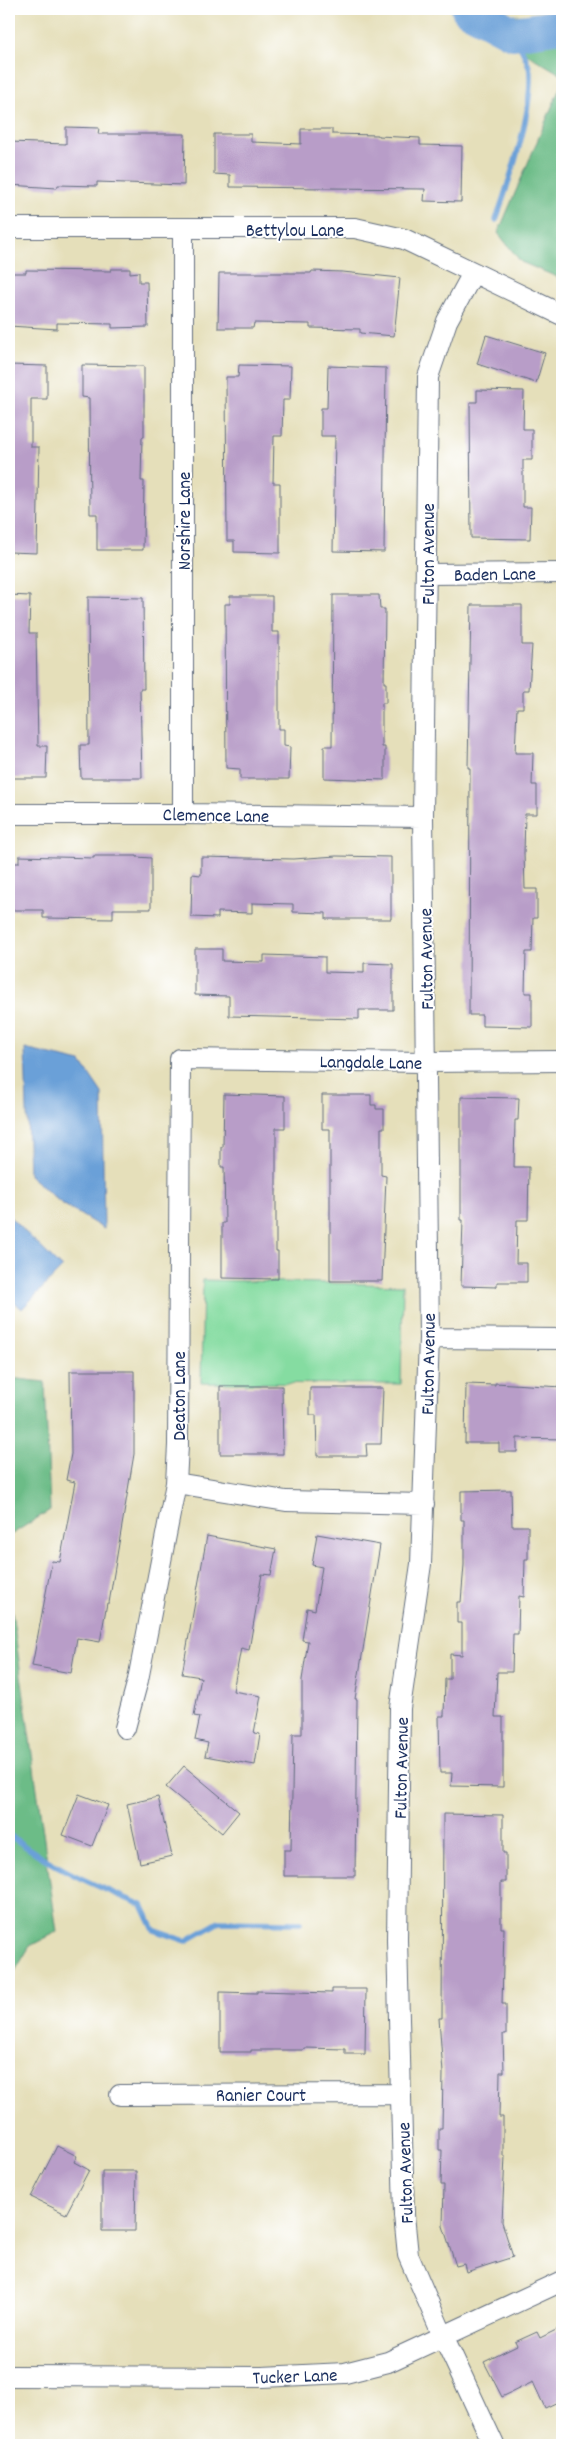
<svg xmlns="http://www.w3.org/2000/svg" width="571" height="2454" font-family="Dekko,sans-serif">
	<rect width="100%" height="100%" fill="#fff"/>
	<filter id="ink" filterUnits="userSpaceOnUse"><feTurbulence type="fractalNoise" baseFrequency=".02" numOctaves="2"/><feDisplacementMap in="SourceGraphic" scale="10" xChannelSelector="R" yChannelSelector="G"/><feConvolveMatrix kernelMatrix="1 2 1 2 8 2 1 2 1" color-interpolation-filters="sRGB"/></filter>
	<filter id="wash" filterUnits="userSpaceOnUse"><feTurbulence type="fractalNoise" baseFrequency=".0096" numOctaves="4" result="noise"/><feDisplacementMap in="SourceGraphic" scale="20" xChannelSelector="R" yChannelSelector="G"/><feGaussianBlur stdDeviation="1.12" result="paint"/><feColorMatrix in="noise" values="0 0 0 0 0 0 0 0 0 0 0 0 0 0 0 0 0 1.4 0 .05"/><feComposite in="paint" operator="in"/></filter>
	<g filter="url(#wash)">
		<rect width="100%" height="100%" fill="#e5dfba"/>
		<path fill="#85dca1" stroke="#508680" d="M 203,1280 L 403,1285 L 401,1384 L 201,1383 Z"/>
		<path fill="#6cbc87" stroke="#447672" d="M 512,15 L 562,17 L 562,75 L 510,44 Z
			M 562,83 L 562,279 L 521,262 L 498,233 Z
			M 9,1378 L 45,1382 L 50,1510 L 9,1536 Z
			M 9,1590 L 57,1932 L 30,1946 L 9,1981 Z"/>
		<path fill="#6ba0d8" stroke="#43689b" d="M 25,1049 L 81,1062 L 102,1093 L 104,1229 L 61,1203 L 29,1175 Z
			M 9,1216 L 62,1268 L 22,1309 L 9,1297 Z"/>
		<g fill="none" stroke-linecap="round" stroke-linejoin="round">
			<path stroke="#6ba0d8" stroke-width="5.5" d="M 496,220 C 510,178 532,116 530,72 C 529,60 518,44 513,33
				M 9,1835 C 54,1868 91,1884 142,1905 L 154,1930 L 186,1941 L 219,1922 L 300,1923"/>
			<path stroke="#6ba0d8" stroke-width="34" d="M 468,9 L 513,33 L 562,26"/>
		</g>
		<g id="blocks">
			<path fill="#b89dc8" d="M 66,127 L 99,128 L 98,134 L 185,134 L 184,185 L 97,182 L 97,186 L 58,185 L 57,188 L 9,185 L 9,142 L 66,144 Z
				M 301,129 L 332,129 L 332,134 L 378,135 L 378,136 L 420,138 L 420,145 L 462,146 L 461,202 L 424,201 L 425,189 L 230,187 L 230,175 L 214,174 L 214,134 L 251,134 L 251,142 L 301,144 Z
				M 111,269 L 130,269 L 130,273 L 139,272 L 139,282 L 147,282 L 148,327 L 112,328 L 112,324 L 57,323 L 57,329 L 9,326 L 9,273 L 26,273 L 26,270 L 111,271 Z
				M 312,271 L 343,272 L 400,278 L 394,336 L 360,333 L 360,329 L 310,328 L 310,324 L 254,323 L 253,328 L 218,328 L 219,273 L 311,273 Z
				M 486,335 L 545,353 L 536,383 L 477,364 Z
				M 9,365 L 47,366 L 47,399 L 31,399 L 31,447 L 39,447 L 37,553 L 9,552 Z
				M 82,365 L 144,366 L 144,437 L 142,437 L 141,481 L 144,481 L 143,550 L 97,550 L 97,514 L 90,514 L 89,398 L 82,397 Z
				M 239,365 L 291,366 L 290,400 L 283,400 L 282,436 L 274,436 L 273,483 L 280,483 L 280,553 L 234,552 L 234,541 L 227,541 L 226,377 L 238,377 Z
				M 328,366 L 386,368 L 384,552 L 333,551 L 335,436 L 321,436 L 321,408 L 327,408 Z
				M 477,390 L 524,391 L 523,429 L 532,429 L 532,460 L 523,460 L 523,507 L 531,507 L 530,539 L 471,538 L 470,402 L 477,402 Z
				M 9,595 L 30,596 L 29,633 L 36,633 L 38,746 L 47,746 L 46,778 L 9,778 Z
				M 333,595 L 379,595 L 380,609 L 385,609 L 384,683 L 386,683 L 386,703 L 382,703 L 382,747 L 385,747 L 385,780 L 324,778 L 324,746 L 332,746 Z
				M 230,596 L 272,596 L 272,632 L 279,632 L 279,729 L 284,729 L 284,746 L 290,747 L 289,779 L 240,779 L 240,769 L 226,768 L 225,604 L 230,604 Z
				M 88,597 L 143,598 L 144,689 L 140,689 L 142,778 L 81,778 L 80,745 L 89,745 Z
				M 471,605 L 522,605 L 522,645 L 532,645 L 529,690 L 523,690 L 523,708 L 517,708 L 515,753 L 533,753 L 532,785 L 537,785 L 537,814 L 525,814 L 524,853 L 525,889 L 537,889 L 537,918 L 533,918 L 532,952 L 526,952 L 525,993 L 532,993 L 532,1027 L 482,1026 L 482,1015 L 469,1015 L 470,768 L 468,768 Z
				M 19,856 L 94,858 L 94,856 L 137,856 L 137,857 L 151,858 L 151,909 L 113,909 L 113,919 L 43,918 L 43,910 L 9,910 L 9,863 L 19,863 Z
				M 336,856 L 391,857 L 391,919 L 326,919 L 326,913 L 293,912 L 293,904 L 252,903 L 252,913 L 218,912 L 218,918 L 191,917 L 192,874 L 201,875 L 201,857 L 294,859 Z
				M 195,949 L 222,949 L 222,961 L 264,962 L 264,955 L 325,957 L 325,972 L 364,973 L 364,963 L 393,964 L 393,1010 L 359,1010 L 359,1019 L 229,1016 L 229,996 L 195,995 Z
				M 224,1094 L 285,1096 L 285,1128 L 276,1128 L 276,1251 L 278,1251 L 278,1279 L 222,1278 L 222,1223 L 225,1223 L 224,1167 L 221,1167 L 221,1147 L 223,1147 Z
				M 322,1095 L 371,1095 L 371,1105 L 376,1105 L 376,1109 L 384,1109 L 384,1128 L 381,1128 L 381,1175 L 386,1176 L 382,1281 L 330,1281 L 330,1129 L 322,1129 Z
				M 461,1097 L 519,1098 L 518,1120 L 515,1120 L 514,1167 L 529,1167 L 528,1220 L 517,1220 L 516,1263 L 527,1263 L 527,1282 L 497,1282 L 497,1287 L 461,1286 L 463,1220 L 461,1220 Z
				M 70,1371 L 134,1371 L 134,1454 L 109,1603 L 107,1603 L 100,1642 L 77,1638 L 71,1673 L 32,1666 L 52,1561 L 60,1562 L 75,1482 L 66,1480 L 71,1454 Z
				M 495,1383 L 562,1387 L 562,1439 L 517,1438 L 517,1452 L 499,1452 L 499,1443 L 465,1443 L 466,1384 L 495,1385 Z
				M 220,1386 L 282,1386 L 283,1454 L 220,1454 Z
				M 310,1388 L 383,1388 L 381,1444 L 366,1444 L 367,1456 L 317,1456 L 316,1415 L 310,1415 Z
				M 511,1490 L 512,1526 L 528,1526 L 528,1559 L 525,1559 L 524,1597 L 519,1596 L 518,1634 L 513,1634 L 512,1672 L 497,1672 L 495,1717 L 503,1717 L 503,1787 L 451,1786 L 452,1773 L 440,1773 L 439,1716 L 444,1716 L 445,1679 L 450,1679 L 450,1654 L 462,1655 L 462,1623 L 457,1623 L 457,1602 L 461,1602 L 464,1565 L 464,1520 L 461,1520 L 461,1491 Z
				M 317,1534 L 380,1545 L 355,1699 L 357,1699 L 355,1876 L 284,1876 L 284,1850 L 291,1850 L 293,1734 L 302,1734 L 302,1680 L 308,1641 L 302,1640 L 307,1608 L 315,1610 L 322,1567 L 312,1565 Z
				M 207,1536 L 276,1549 L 271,1575 L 262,1574 L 249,1650 L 241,1648 L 233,1691 L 261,1696 L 254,1733 L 260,1734 L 255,1765 L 205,1756 L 208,1743 L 195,1740 L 200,1717 L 194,1716 L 201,1677 L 182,1674 Z
				M 184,1766 L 239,1812 L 222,1833 L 166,1787 Z
				M 79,1794 L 108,1805 L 92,1846 L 63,1835 Z
				M 158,1797 L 172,1856 L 140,1863 L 127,1804 Z
				M 443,1814 L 503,1815 L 503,1853 L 506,1853 L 506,1882 L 501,1882 L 501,1928 L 504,1928 L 502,2004 L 506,2004 L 506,2034 L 503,2034 L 504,2072 L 500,2072 L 499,2117 L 503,2117 L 503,2156 L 505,2156 L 502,2222 L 513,2257 L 466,2272 L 464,2264 L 456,2266 L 443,2226 L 444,2185 L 441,2185 L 442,2150 L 439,2150 L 439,2128 L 442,2128 L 443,2073 L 439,2018 L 442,2018 Z
				M 332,1989 L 366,1989 L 365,2054 L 345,2054 L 345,2049 L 304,2048 L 303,2050 L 251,2050 L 251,2052 L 220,2052 L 220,1992 L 257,1993 L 257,1991 L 332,1993 Z
				M 57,2146 L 77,2156 L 74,2162 L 89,2170 L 66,2214 L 31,2197 Z
				M 102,2171 L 136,2171 L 135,2231 L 102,2231 Z
				M 562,2327 L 562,2400 L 545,2408 L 533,2382 L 502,2397 L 484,2362 L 517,2346 L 515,2342 L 537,2332 L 540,2338 Z"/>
		</g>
	</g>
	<g filter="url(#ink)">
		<use href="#blocks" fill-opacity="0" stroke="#626d7e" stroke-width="1"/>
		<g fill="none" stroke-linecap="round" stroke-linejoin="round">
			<g stroke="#626d7e" stroke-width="22">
				<path id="minor" d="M 9,228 L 355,228 L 404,239 L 562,315
					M 183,229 L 183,814
					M 473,273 L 447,321 L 428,377 L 423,817 L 429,1338 L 421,1564 L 400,1708 L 397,1940 L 404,2215 L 408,2255 L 440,2329 L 494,2445
					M 427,574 L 562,573
					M 9,814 L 183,814 L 423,817
					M 429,1338 L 562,1339
					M 176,1483 L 286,1501 L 424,1504
					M 125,1728 L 138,1680 L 176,1483 L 178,1445 L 180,1059 L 426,1062 L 562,1061
					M 120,2095 L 401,2094
					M 9,2376 L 262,2377 L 345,2373 L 388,2362 L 562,2281"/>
			</g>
			<use href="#minor" stroke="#fff" stroke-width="20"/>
		</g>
	</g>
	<g text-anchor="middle" stroke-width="4" stroke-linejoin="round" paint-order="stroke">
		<g font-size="19" fill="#1b2f5e" stroke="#fff">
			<text x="295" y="236">Bettylou Lane</text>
			<text transform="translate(183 521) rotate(-90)" y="7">Norshire Lane</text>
			<text transform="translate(427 554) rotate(-90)" y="7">Fulton Avenue</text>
			<text transform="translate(495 573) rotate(-1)" y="7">Baden Lane</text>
			<text transform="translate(216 814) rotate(1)" y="7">Clemence Lane</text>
			<text transform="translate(425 959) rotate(-91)" y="7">Fulton Avenue</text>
			<text transform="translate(371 1061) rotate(1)" y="7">Langdale Lane</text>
			<text transform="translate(427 1364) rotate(-89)" y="7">Fulton Avenue</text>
			<text transform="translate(178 1396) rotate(-90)" y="7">Deaton Lane</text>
			<text transform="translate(400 1768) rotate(-89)" y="7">Fulton Avenue</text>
			<text x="261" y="2101">Ranier Court</text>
			<text transform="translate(404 2173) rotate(-92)" y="7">Fulton Avenue</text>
			<text transform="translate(295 2375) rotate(-2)" y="7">Tucker Lane</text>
		</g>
	</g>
	<rect width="571" height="2454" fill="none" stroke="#fff" stroke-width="30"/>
</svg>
